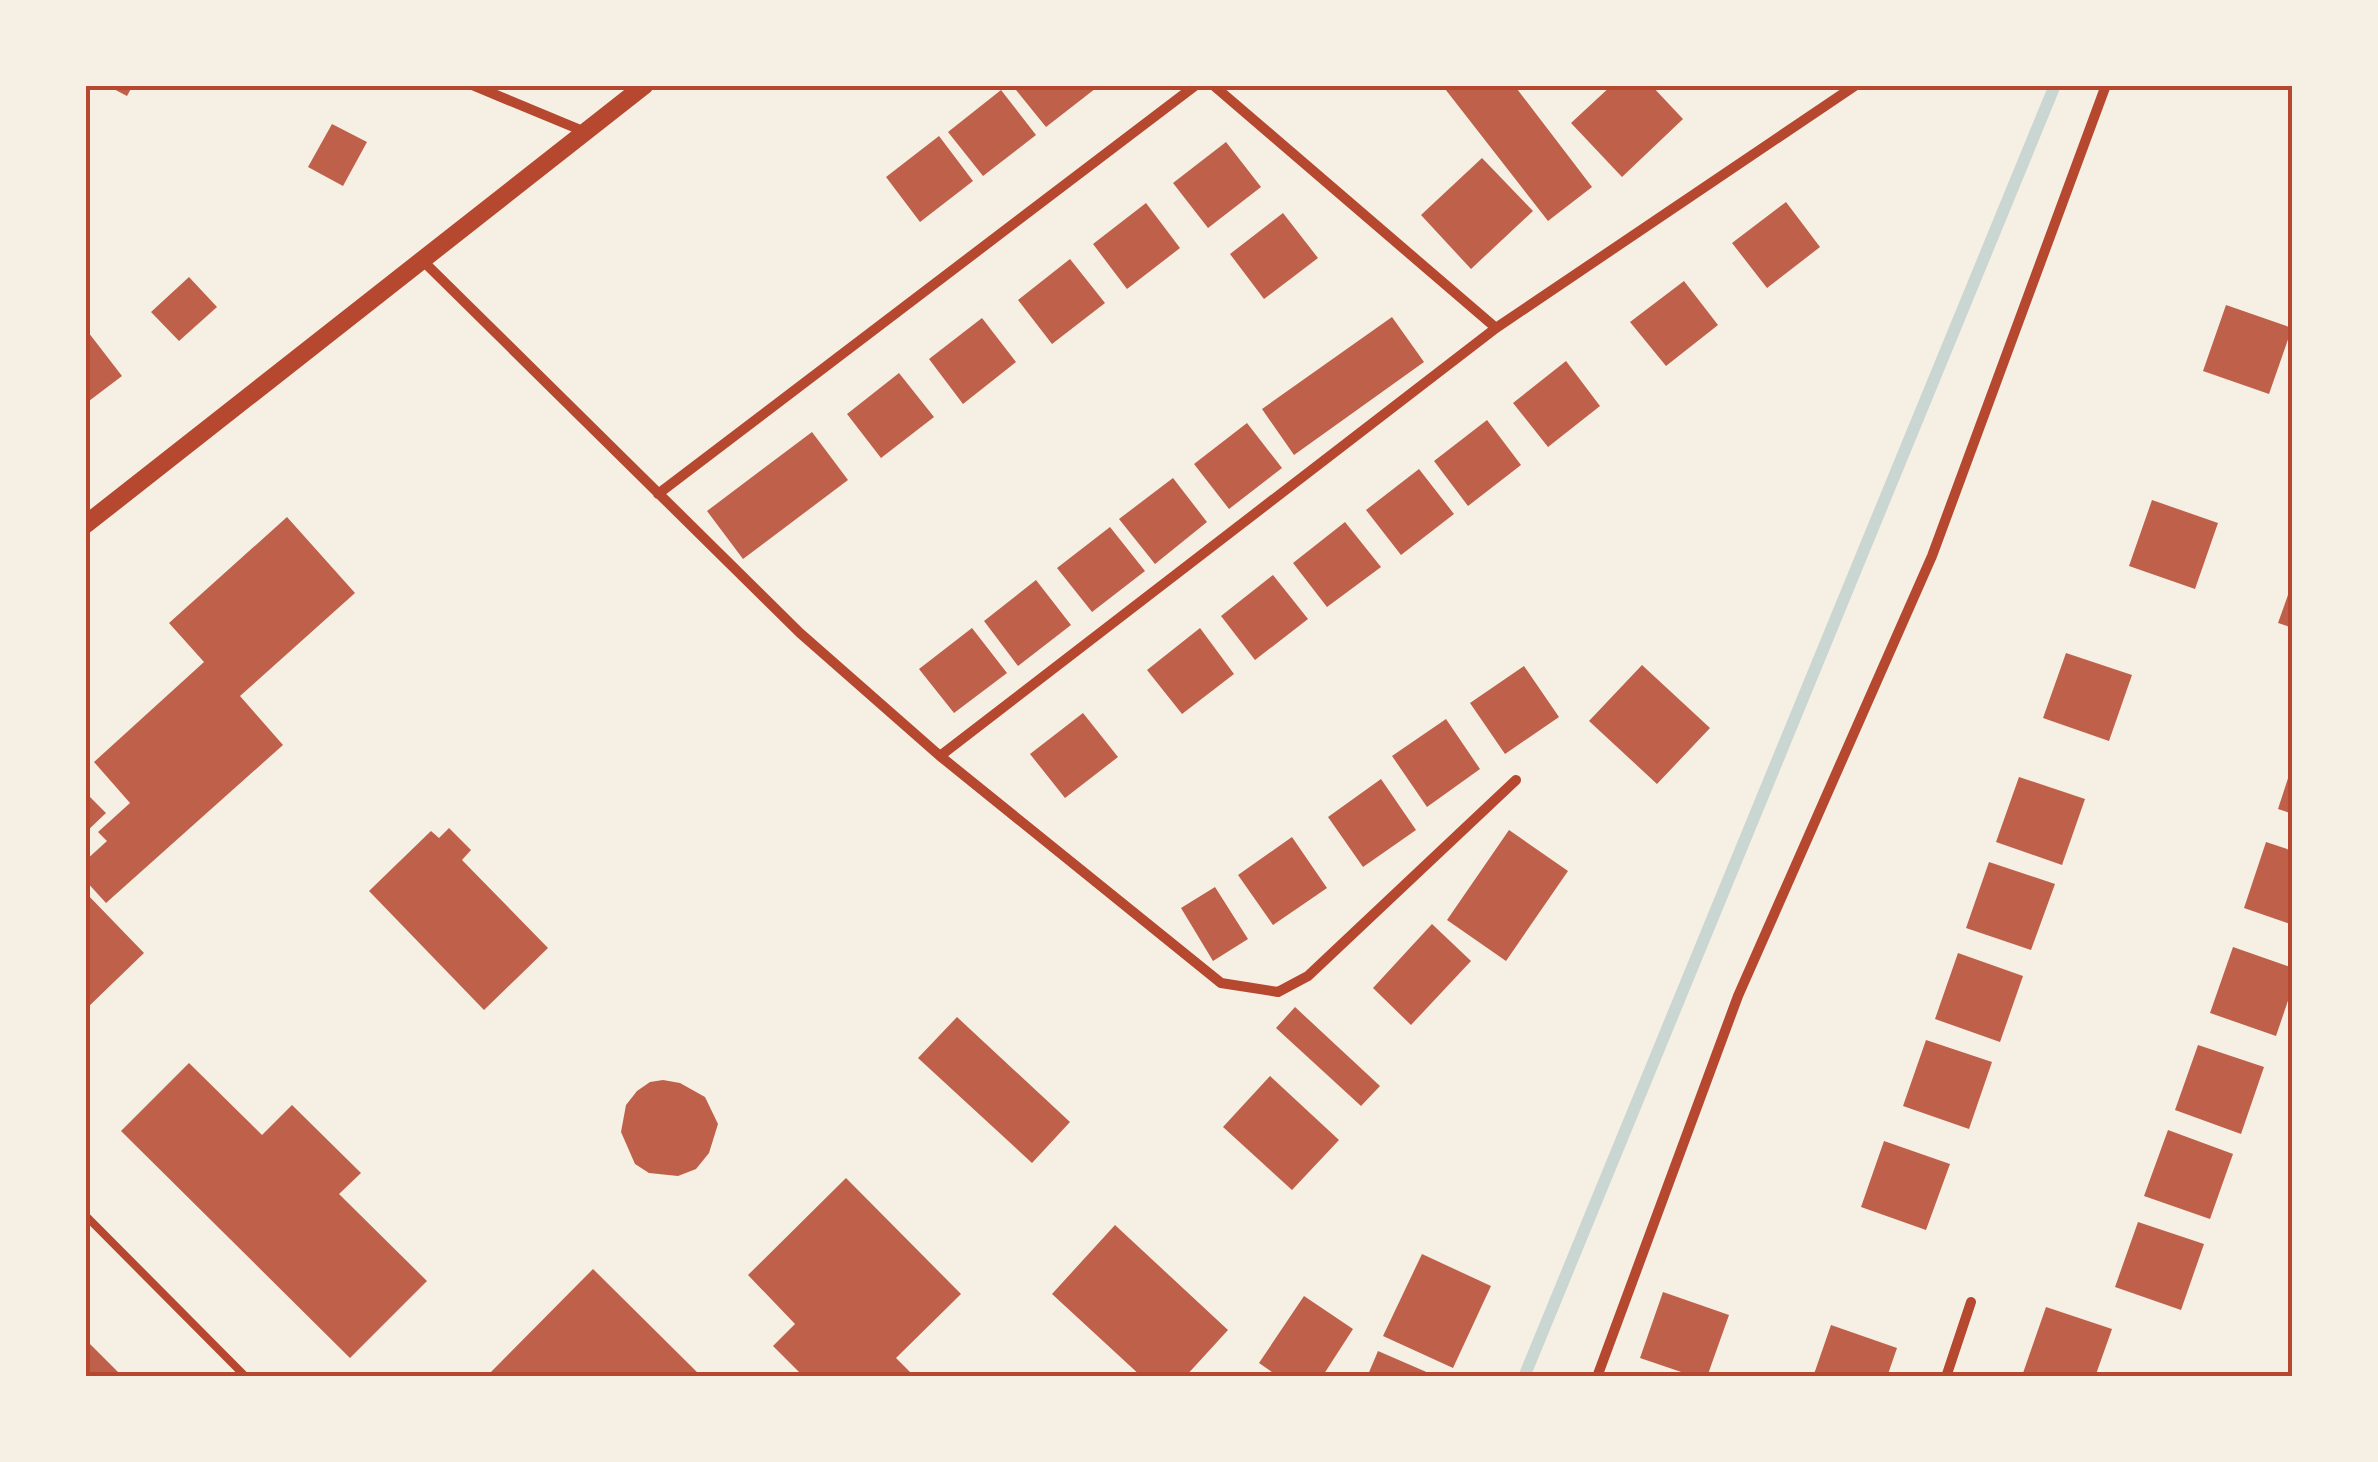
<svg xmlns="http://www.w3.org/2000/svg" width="2378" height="1462" font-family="'Space Grotesk',sans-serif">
	<rect width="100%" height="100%" fill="#f6efe4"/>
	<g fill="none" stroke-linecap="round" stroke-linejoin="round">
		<path stroke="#c9d6d2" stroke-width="12" d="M 1524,1377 L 2055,85"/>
	</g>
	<path fill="#bf614a" d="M 106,85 L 133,85 L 127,96 Z
		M 1012,85 L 1100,85 L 1046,127 Z
		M 1442,85 L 1514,85 L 1592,187 L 1548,221 Z
		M 1612,85 L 1651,85 L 1683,119 L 1622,177 L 1571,123 Z
		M 1001,90 L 1036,135 L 983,176 L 948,132 Z
		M 332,124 L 367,142 L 343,186 L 308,167 Z
		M 939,136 L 973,181 L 920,222 L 886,177 Z
		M 1226,142 L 1261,187 L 1208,228 L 1173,183 Z
		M 1482,158 L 1533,211 L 1471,269 L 1421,215 Z
		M 1786,202 L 1820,247 L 1767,288 L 1732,243 Z
		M 1146,203 L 1180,248 L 1127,289 L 1093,244 Z
		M 1283,213 L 1318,258 L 1264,299 L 1230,254 Z
		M 1070,259 L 1105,303 L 1052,344 L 1018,300 Z
		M 189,277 L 217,307 L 179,341 L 151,312 Z
		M 1684,281 L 1718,325 L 1666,366 L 1630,322 Z
		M 2226,305 L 2292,328 L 2269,394 L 2203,371 Z
		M 1392,317 L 1424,362 L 1294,455 L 1262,409 Z
		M 982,318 L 1016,362 L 963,404 L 929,359 Z
		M 85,328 L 122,376 L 85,404 Z
		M 1566,361 L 1600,406 L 1548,447 L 1513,403 Z
		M 899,373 L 934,417 L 881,458 L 847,414 Z
		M 1487,420 L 1521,465 L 1468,506 L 1434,461 Z
		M 1247,423 L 1282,468 L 1229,509 L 1194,464 Z
		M 812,432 L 848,480 L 743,559 L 707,511 Z
		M 1419,469 L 1454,514 L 1401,555 L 1366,510 Z
		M 1173,478 L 1207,522 L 1155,564 L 1119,519 Z
		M 2152,500 L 2218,523 L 2195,589 L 2129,566 Z
		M 287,517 L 355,593 L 240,696 L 283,745 L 106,903 L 85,880 L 85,861 L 107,841 L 98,832 L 130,803 L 94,762 L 204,662 L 169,623 Z
		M 1345,522 L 1381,567 L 1327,607 L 1293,563 Z
		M 1110,527 L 1145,571 L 1092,612 L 1057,568 Z
		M 1273,575 L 1308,619 L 1255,660 L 1221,616 Z
		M 1036,580 L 1071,625 L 1018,666 L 984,621 Z
		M 2293,581 L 2293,628 L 2278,623 Z
		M 972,628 L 1007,673 L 954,713 L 919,669 Z
		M 1200,628 L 1234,674 L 1182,714 L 1147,670 Z
		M 2066,653 L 2132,675 L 2109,741 L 2043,718 Z
		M 1642,665 L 1710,728 L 1657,784 L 1589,721 Z
		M 1524,666 L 1559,717 L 1505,754 L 1470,703 Z
		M 1083,713 L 1118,757 L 1065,798 L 1030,754 Z
		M 1446,719 L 1480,769 L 1427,807 L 1392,756 Z
		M 2292,766 L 2293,766 L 2293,814 L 2278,809 Z
		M 2019,777 L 2085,799 L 2062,865 L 1996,842 Z
		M 1381,779 L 1416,830 L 1363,867 L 1328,817 Z
		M 85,792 L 106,813 L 85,833 Z
		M 449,828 L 471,850 L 462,860 L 548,948 L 484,1010 L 369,891 L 431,831 L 439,838 Z
		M 1509,830 L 1568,871 L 1506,961 L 1447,920 Z
		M 1292,837 L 1327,888 L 1273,925 L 1238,875 Z
		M 2266,842 L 2293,851 L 2293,925 L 2244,908 Z
		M 1989,862 L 2055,884 L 2031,950 L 1966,928 Z
		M 1215,887 L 1248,939 L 1213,961 L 1181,908 Z
		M 85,892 L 144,953 L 85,1010 Z
		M 1432,924 L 1471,961 L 1411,1025 L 1373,988 Z
		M 2233,947 L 2293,968 L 2293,986 L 2276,1036 L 2210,1013 Z
		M 1958,953 L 2023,976 L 2000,1042 L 1935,1019 Z
		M 1295,1007 L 1380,1086 L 1361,1106 L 1276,1028 Z
		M 957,1017 L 1070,1122 L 1032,1163 L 918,1058 Z
		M 1926,1040 L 1992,1062 L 1969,1129 L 1903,1106 Z
		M 2198,1045 L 2264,1067 L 2241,1134 L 2175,1110 Z
		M 189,1063 L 262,1135 L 292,1105 L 361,1173 L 339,1194 L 427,1281 L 350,1358 L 121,1131 Z
		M 1270,1076 L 1339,1140 L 1292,1190 L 1223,1127 Z
		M 663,1080 L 680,1083 L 705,1097 L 718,1124 L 709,1153 L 696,1169 L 678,1176 L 649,1173 L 635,1164 L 621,1132 L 626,1105 L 637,1091 L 650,1082 Z
		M 2168,1130 L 2233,1154 L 2210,1219 L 2144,1196 Z
		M 1884,1141 L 1950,1164 L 1926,1230 L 1861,1207 Z
		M 846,1178 L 961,1294 L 896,1358 L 915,1377 L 804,1377 L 773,1346 L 795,1324 L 748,1275 Z
		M 2138,1222 L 2204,1244 L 2181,1310 L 2115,1287 Z
		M 1115,1225 L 1228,1330 L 1185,1377 L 1142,1377 L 1052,1294 Z
		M 1422,1254 L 1491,1286 L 1453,1368 L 1383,1336 Z
		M 593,1269 L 702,1377 L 486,1377 Z
		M 1663,1292 L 1729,1315 L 1707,1377 L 1696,1377 L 1640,1358 Z
		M 1304,1296 L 1353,1329 L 1322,1377 L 1279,1377 L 1259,1363 Z
		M 2046,1307 L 2112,1329 L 2095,1377 L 2035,1377 L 2023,1373 Z
		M 1831,1325 L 1897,1348 L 1887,1377 L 1813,1377 Z
		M 85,1339 L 123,1377 L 85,1377 Z
		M 1378,1351 L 1438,1377 L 1367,1377 Z"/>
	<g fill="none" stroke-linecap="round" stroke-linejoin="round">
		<path stroke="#b5482f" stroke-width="8" d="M 85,1215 L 246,1377"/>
		<path stroke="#b5482f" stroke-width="10" d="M 472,85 L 583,131
			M 1213,85 L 1496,328
			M 423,261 L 800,633 L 940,756 L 1221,983 L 1278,992 L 1308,976 L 1516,780
			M 658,494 L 1196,85
			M 940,756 L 1496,328 L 1856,85
			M 1597,1377 L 1738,996 L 1932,556 L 2106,85
			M 1946,1377 L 1971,1302"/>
		<path stroke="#b5482f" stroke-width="18" d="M 85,525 L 645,85"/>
	</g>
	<rect width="2378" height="1462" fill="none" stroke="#f6efe4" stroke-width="175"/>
	<rect x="88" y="88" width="2202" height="1286" fill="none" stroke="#b5482f" stroke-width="4"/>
</svg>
